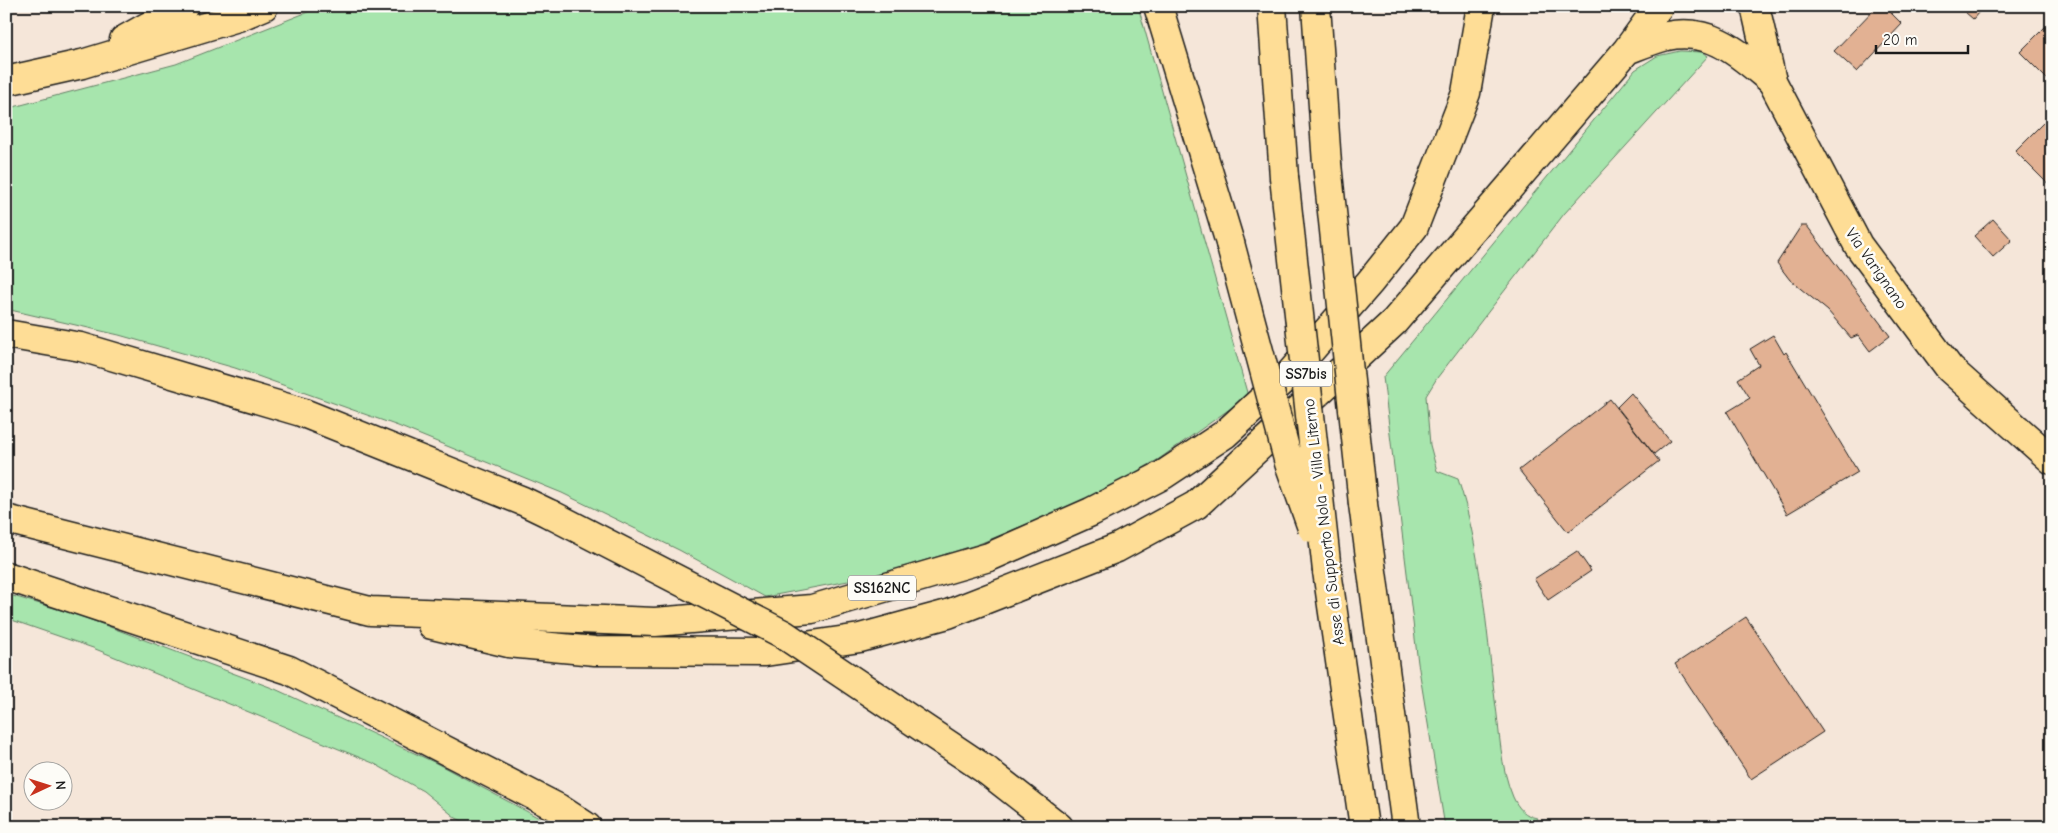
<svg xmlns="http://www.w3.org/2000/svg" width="2058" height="833" font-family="'Comic Neue',sans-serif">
	<rect width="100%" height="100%" fill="#f5e6d9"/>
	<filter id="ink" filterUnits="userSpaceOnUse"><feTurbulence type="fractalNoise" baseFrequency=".02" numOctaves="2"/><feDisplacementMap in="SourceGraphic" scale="10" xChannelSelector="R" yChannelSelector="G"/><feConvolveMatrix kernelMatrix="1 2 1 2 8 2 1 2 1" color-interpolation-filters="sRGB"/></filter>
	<g filter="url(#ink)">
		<path fill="#a7e5ad" stroke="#628064" d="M 323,6 L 1138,6 L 1248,396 L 1159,459 L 1093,497 L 979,544 L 874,576 L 765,597 L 679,550 L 562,493 L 398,426 L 235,368 L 119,335 L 6,309 L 6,109 L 176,64 Z
			M 1680,51 L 1702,52 L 1708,56 L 1564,214 L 1437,378 L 1426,396 L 1430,445 L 1437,471 L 1458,479 C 1481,550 1486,626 1495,700 C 1500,732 1500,767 1513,797 C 1518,808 1525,816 1537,818 L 1536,827 L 1445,827 L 1418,663 L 1383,377 L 1635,70 L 1657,56 Z
			M 6,594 L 78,615 L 275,689 L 436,763 L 556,827 L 474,827 L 456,818 L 423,791 L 373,763 L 93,648 L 6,618 Z"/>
		<path fill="#e2b193" stroke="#1c1c1c" d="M 1877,6 L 1884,6 L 1902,24 L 1857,72 L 1834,51 Z
			M 1958,6 L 1984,6 L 1973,19 Z
			M 2045,27 L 2052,35 L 2052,84 L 2020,52 Z
			M 2047,119 L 2052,124 L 2052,188 L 2015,151 Z
			M 1993,219 L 2012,240 L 1993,257 L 1974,236 Z
			M 1801,226 L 1807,226 L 1890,336 L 1870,351 L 1858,335 L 1851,338 L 1828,311 L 1790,280 L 1777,263 Z
			M 1773,335 L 1784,354 L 1786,352 L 1858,472 L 1787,514 L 1727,412 L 1750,398 L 1738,379 L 1759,365 L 1750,349 Z
			M 1631,393 L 1670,441 L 1654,454 L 1617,407 Z
			M 1610,399 L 1659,461 L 1568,532 L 1519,470 Z
			M 1577,551 L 1591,571 L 1548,600 L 1534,579 Z
			M 1746,617 L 1823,732 L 1751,779 L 1675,664 Z"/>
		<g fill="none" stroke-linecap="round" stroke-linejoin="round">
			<g stroke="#1c1c1c" stroke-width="31">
				<path id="major" d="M 1755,6 L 1772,81 L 1858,245 L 1950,369 L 2052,460"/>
			</g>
			<g stroke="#1c1c1c" stroke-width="31">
				<path id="highway" d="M 1158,6 L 1230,243
					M 1272,6 L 1284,177
					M 1316,6 L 1327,164
					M 124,40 L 184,6
					M 1627,50 L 1659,6
					M 6,81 L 82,64 L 238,17 L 264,6
					M 6,334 L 81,347 L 301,412 L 523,501 L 550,514
					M 1363,504 L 1406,827
					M 6,519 L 370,611 L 655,622 L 812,609 L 989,557 L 1091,512 L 1163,475 L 1225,434 L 1288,376 L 1370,282 L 1414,227 L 1466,93 L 1481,6
					M 1327,571 L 1364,827
					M 6,576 L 289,670 L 558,808 L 587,827
					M 432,625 L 508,643 L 595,651 L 765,652 L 860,638 L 948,614 L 1117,548 L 1196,505 L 1394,322 L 1627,50 C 1640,45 1654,39 1667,36 C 1713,27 1740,55 1772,81
					M 986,770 L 1059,827"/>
			</g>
			<use href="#major" stroke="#fedd96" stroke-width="28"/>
			<use href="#highway" stroke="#fedd96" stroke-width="28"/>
			<g stroke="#1c1c1c" stroke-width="31" stroke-linecap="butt">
				<path id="highway-bridge" d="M 1327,164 L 1363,504
					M 1284,177 L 1327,571
					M 1230,243 L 1289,463 L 1312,528
					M 550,514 L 783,634 L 986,770"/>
			</g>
			<use href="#highway-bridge" stroke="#fedd96" stroke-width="28"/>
		</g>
	</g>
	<g text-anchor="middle" stroke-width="5" stroke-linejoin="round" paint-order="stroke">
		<g fill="#fdfcf7" stroke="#605f5e" stroke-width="1">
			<rect x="1280" y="361.5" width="52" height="25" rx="4"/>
			<rect x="848" y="575.5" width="68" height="25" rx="4"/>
		</g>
		<g font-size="15" font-weight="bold" fill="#1c1c1c">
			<text x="1306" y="379">SS7bis</text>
			<text x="882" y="593">SS162NC</text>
		</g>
		<g font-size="16" fill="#1c1c1c" stroke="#fdfcf7">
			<text transform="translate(1877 268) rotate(55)" y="6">Via Varignano</text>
			<text transform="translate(1323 522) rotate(-97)" y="6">Asse di Supporto Nola - Villa Literno</text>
		</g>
	</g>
	<rect width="2058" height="833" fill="none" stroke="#fdfcf7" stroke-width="25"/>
	<rect x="12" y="12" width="2033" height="808" fill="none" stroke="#1c1c1c" stroke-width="2" filter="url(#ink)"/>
	<g transform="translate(48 786) rotate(86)"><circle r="24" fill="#fdfcf7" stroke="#a3a29f"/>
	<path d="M0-4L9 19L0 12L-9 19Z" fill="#c8321e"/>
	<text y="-8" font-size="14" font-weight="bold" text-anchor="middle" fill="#1c1c1c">N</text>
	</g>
	<path d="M1876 45v8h92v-8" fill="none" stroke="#1c1c1c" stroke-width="2.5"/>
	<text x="1883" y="45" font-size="15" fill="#1c1c1c" stroke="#fdfcf7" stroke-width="4" paint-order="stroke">20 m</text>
</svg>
